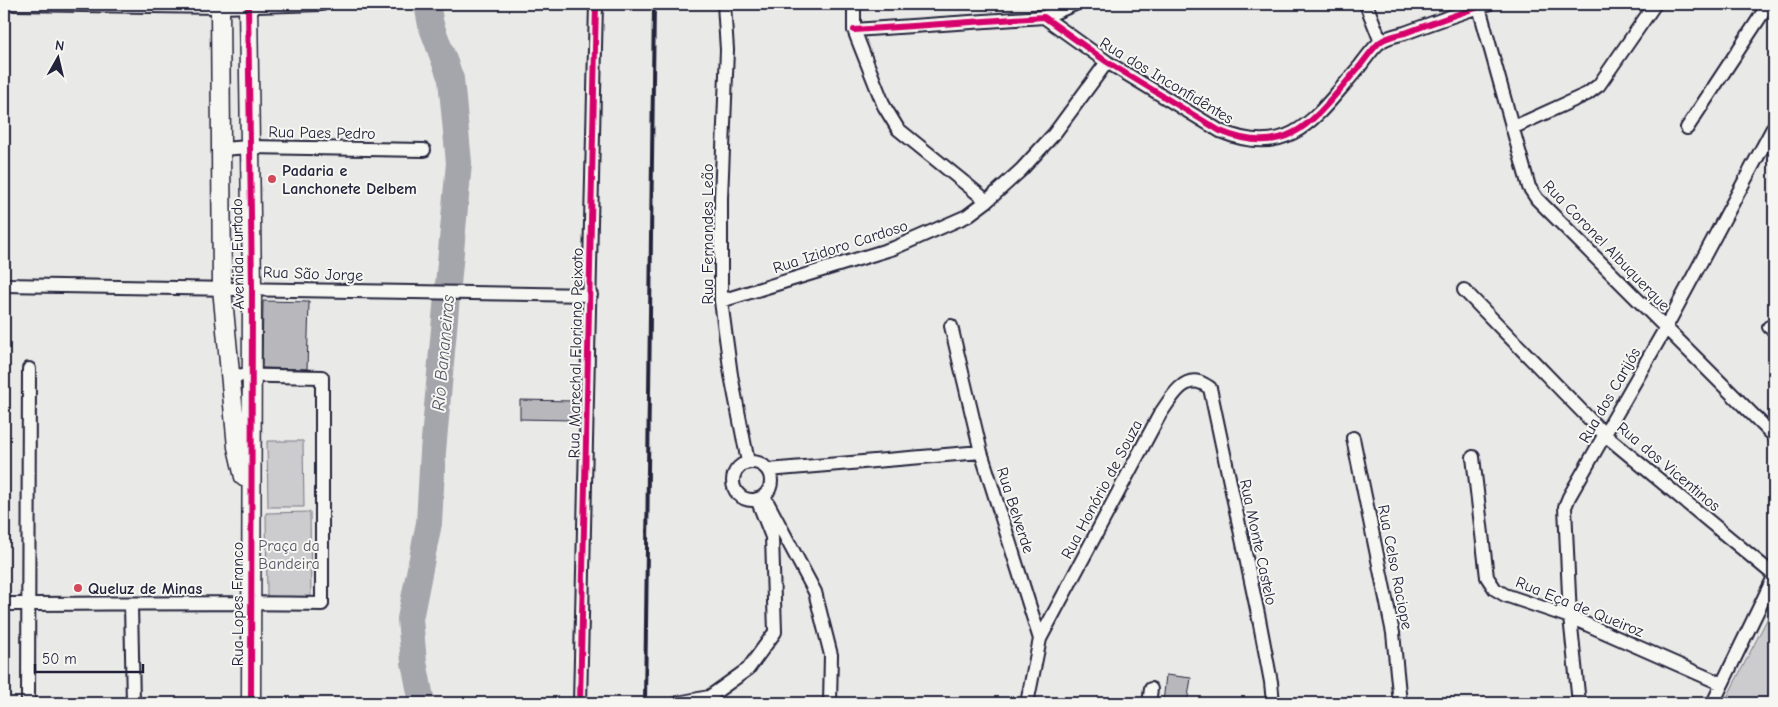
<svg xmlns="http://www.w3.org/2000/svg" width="1778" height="707" font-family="'Comic Neue',sans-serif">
	<rect width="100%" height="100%" fill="#e9e9e7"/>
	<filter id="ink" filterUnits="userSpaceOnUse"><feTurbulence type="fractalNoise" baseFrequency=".02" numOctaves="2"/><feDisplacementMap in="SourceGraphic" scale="10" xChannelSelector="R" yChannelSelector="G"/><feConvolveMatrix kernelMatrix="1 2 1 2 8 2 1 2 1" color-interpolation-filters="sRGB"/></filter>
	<g filter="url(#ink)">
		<path fill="#ccccce" stroke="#777784" d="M 267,441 L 303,441 L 304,507 L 268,507 Z
			M 310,512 L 311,598 L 267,596 L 266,513 Z
			M 1774,606 L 1774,703 L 1724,703 Z"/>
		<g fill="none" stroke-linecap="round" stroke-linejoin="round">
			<path stroke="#a5a5ac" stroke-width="26" d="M 422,703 L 414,662 L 410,619 L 429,523 L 433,451 L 459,163 L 451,79 L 431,25 L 427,4"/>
		</g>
		<path fill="#b8b8bc" stroke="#22223b" d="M 263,301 L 309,302 L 307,369 L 262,368 Z
			M 520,400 L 573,401 L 573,420 L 520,419 Z
			M 1166,675 L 1191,678 L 1187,703 L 1163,703 Z"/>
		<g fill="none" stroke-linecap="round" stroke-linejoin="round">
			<g stroke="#22223b" stroke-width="16">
				<path id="street" d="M 14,4 L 220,7 L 322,4
					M 724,4 L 727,50 L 721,198 L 721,301 L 731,375 L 748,462
					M 854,4 L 854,30 L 884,106 L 898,129 L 987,201
					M 1366,4 L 1381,42
					M 1479,7 L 1529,187 L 1537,199 L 1774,436
					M 1044,17 L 1075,4
					M 854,30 L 1044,17 L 1107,62 L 1220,131 C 1292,161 1317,115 1360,66 C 1366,58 1373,48 1380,42 C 1386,37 1397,35 1405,33 C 1432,23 1460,13 1488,4
					M 1512,128 L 1587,94 L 1599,85 L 1655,4
					M 1687,128 L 1766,8
					M 221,149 L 250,147 L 424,150
					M 4,285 C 199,288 395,291 591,295
					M 1464,290 L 1605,435 L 1774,575
					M 721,301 L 894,248 L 967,216 L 987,201 L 1021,170 L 1054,134 L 1107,62
					M 951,326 L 981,452 L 1040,639 L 1027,703
					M 1769,327 L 1774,326
					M 1353,438 L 1393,633 L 1400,703
					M 1473,457 L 1487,577 L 1495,589 L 1505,595 L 1570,617 L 1722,684
					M733 481a19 19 0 1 1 38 0a19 19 0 1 1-38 0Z
					M 768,470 L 981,452
					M 764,496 L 815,592 L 831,655 L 830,703
					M 4,604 C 110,604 216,602 322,604 L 322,377 L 230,375
					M 131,605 L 133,703
					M 1040,639 L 1160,414 C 1169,402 1181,377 1199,382 C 1202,383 1207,386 1210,388 L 1259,619 L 1271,682 L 1273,703
					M 28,703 L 29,369
					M 580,703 L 596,4
					M 678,703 L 709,697 L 748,669 L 775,632 L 772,537 L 757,499
					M 1149,703 L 1151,689
					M 1579,703 L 1570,617 L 1565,507 L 1569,497 L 1665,329 L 1774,126
					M 1713,703 L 1774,577"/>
			</g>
			<g stroke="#22223b" stroke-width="21">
				<path id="secondary" d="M 220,4 L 222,288 L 237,447 L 244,477
					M 248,4 L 252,287 L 251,703"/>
			</g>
			<use href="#street" stroke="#f6f6f2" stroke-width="12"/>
			<use href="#secondary" stroke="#f6f6f2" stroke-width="18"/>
			<path stroke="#22223b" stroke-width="4" d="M 645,703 L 654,4"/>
			<g stroke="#f6f6f2" stroke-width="9">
				<path id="cycleway" d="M 248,4 L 252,287 L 251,703
					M 854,30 L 1044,17 L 1107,62 L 1220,131 C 1292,161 1317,115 1360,66 C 1366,58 1373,48 1380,42 C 1386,37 1397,35 1405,33 C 1432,23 1460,13 1488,4
					M 580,703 L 596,4"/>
			</g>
			<use href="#cycleway" stroke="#d6006c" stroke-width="6"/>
		</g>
	</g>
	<g fill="#d1495b" stroke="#f6f6f2" stroke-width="2">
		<circle cx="272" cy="179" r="5"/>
		<circle cx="78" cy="588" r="5"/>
	</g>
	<g text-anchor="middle" stroke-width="4" stroke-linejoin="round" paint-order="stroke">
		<g font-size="16" fill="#22223b" stroke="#f6f6f2">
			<text transform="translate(1167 80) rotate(31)" y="6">Rua dos Inconfidêntes</text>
			<text transform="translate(322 132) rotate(1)" y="6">Rua Paes Pedro</text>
			<text transform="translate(707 234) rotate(-90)" y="6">Rua Fernandes Leão</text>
			<text transform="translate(1607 245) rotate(46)" y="6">Rua Coronel Albuquerque</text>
			<text transform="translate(840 246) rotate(-18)" y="6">Rua Izidoro Cardoso</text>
			<text transform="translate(237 254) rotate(-91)" y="6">Avenida Furtado</text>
			<text transform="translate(313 273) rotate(2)" y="6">Rua São Jorge</text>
			<text transform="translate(575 353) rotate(-89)" y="6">Rua Marechal Floriano Peixoto</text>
			<text transform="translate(1609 395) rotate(-60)" y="6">Rua dos Carijós</text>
			<text transform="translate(1669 466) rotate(40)" y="6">Rua dos Vicentinos</text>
			<text transform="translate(1101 489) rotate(-62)" y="6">Rua Honório de Souza</text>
			<text transform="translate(1016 510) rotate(72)" y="6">Rua Belverde</text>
			<text transform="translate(1259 542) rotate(78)" y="6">Rua Monte Castelo</text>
			<text transform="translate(1396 567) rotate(79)" y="6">Rua Celso Raciope</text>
			<text transform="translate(237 604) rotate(-90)" y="6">Rua Lopes Franco</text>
			<text transform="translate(1580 606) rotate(22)" y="6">Rua Eça de Queiroz</text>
		</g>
		<g font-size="16" font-weight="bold" fill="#22223b" stroke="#f6f6f2" text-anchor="start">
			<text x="282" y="176">Padaria e<tspan x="282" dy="18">Lanchonete Delbem</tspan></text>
			<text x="88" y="594">Queluz de Minas</text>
		</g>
		<g font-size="16" fill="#555567" stroke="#f6f6f2">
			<text x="289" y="551">Praça da<tspan x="289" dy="18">Bandeira</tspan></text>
		</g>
		<g font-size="18" font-style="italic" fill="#565668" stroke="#f6f6f2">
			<text transform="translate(443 353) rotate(-85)" y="6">Rio Bananeiras</text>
		</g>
	</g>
	<rect width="1778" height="707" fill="none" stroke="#f6f6f2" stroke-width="20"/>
	<rect x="10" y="10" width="1758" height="687" fill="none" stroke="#22223b" stroke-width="2" filter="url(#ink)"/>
	<g transform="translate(58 58) rotate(8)" stroke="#f6f6f2" stroke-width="4" paint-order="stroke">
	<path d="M0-4L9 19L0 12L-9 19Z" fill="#22223b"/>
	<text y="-8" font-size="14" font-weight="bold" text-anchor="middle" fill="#22223b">N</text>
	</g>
	<path d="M35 664v8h108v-8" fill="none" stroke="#22223b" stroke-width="2.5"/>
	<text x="42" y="664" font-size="15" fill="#22223b" stroke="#f6f6f2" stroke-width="4" paint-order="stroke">50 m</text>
</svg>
